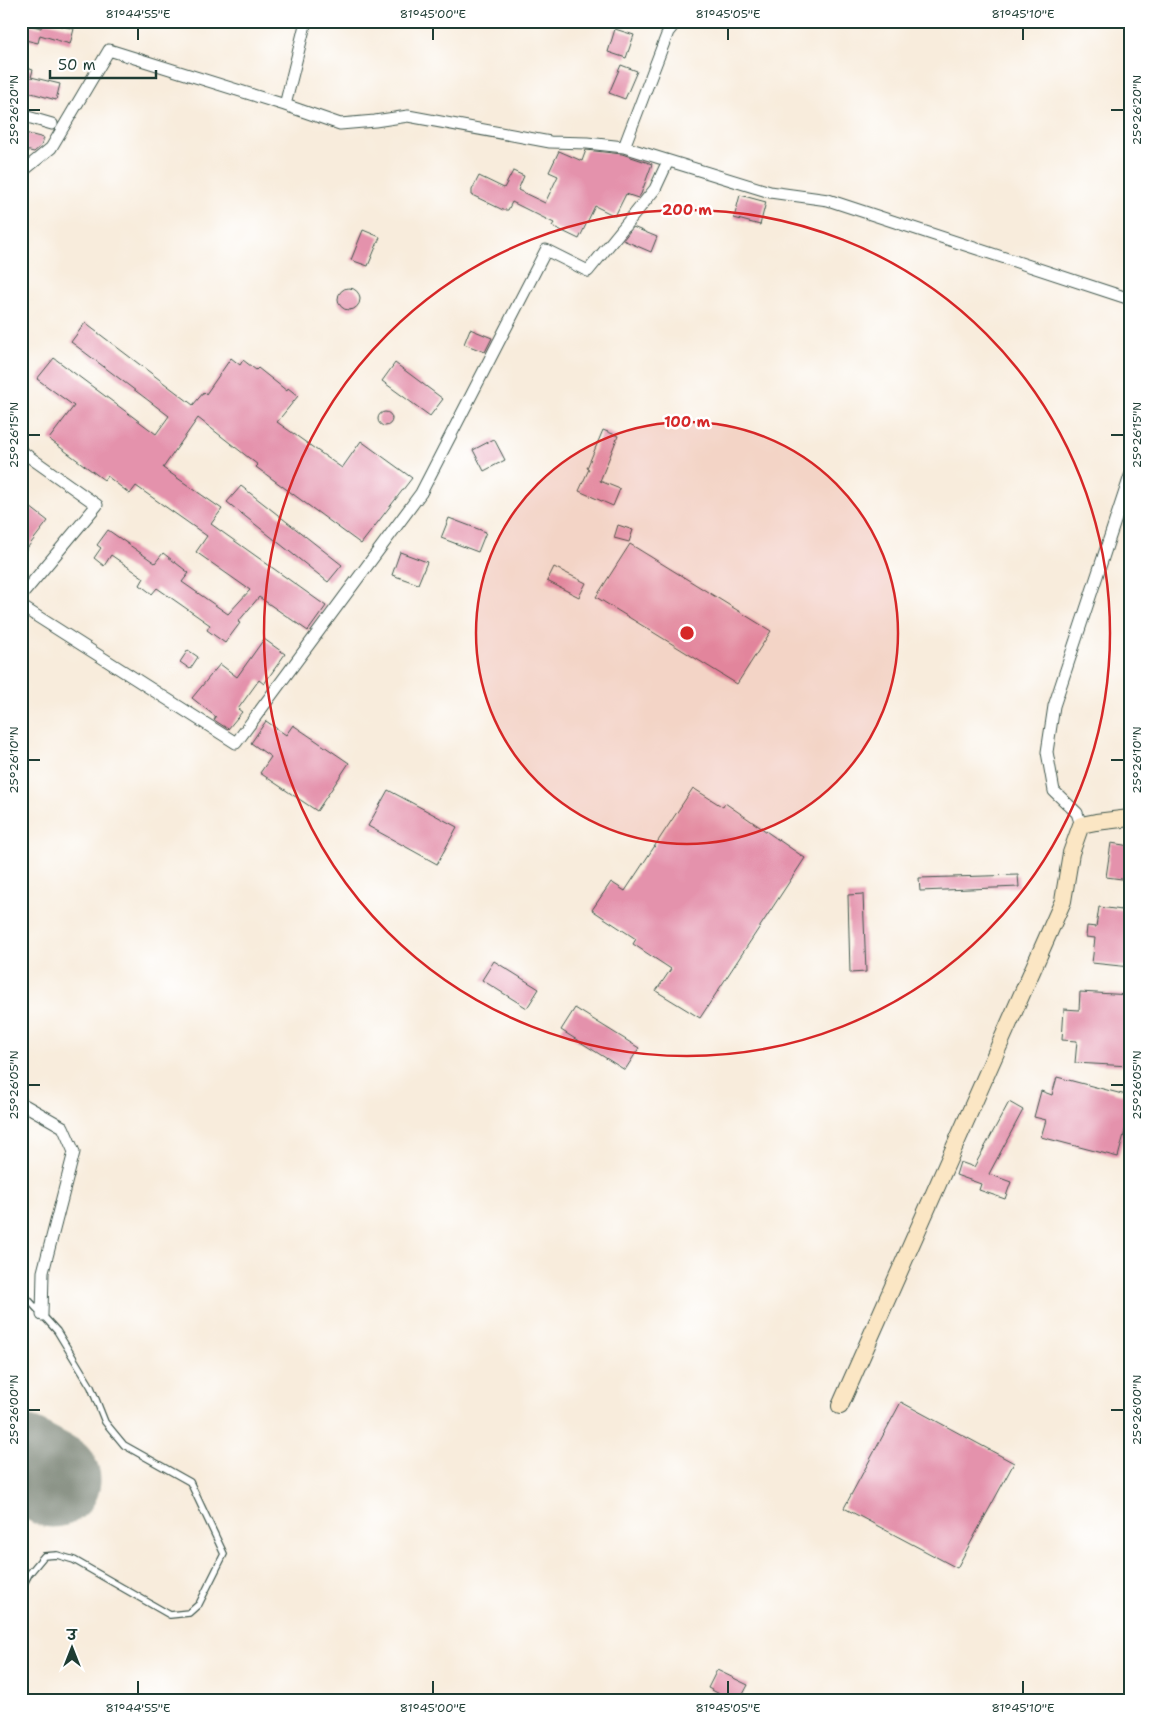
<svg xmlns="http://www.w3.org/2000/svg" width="1151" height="1721" font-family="'Shantell Sans','Playpen Sans Deva',sans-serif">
	<rect width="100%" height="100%" fill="#fff"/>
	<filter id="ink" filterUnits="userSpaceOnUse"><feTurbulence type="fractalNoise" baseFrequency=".02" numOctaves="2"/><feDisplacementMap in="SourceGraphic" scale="10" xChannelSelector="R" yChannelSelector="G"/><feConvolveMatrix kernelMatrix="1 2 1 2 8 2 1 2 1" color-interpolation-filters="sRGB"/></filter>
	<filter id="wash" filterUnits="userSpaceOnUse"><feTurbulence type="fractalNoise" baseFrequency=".0096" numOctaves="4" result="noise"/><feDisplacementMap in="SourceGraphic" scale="20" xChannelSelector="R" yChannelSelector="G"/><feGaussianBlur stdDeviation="1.12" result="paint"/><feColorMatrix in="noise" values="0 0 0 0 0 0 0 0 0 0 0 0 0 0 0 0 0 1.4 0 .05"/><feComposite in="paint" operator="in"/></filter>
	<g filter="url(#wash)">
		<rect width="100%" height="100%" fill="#f8ecdc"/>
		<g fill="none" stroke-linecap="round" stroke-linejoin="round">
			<path stroke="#8c9488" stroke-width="95" d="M 21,1463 L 53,1480"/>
		</g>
		<g id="blocks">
			<path fill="#e492ac" d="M 43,21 L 74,29 L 70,44 L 40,35 L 38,43 L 21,39 L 21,23 L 41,28 Z
				M 615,29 L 634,35 L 626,58 L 608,52 Z
				M 621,65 L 637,71 L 625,99 L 609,93 Z
				M 21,66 L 33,70 L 31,77 L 60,84 L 56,100 L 28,92 L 28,87 L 24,100 L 21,100 Z
				M 21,132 L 44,138 L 41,146 L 34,152 L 21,149 Z
				M 586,150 L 622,154 L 652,164 L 641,194 L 638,198 L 626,194 L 615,216 L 595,206 L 579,239 L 552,226 L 554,223 L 512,202 L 508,210 L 503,210 L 472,195 L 472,190 L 479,176 L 504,188 L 513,171 L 524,176 L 518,190 L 545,203 L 558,176 L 549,172 L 559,151 L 582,161 Z
				M 740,195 L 766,202 L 760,225 L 734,218 Z
				M 633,227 L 657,237 L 651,252 L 623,240 Z
				M 363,230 L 380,237 L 368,266 L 351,260 Z
				M338 299a11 11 0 1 1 22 0a11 11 0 1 1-22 0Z
				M 85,323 L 193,405 L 204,392 L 206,394 L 231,358 L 240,365 L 243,360 L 256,370 L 258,368 L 287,391 L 288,388 L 298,396 L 277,422 L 342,468 L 361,441 L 412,478 L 361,544 L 256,467 L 258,465 L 198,418 L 163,468 L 222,509 L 211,524 L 326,606 L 308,631 L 259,597 L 238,622 L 240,623 L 225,643 L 207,630 L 210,625 L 157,588 L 152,594 L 140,585 L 144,578 L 111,555 L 104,566 L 94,558 L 101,548 L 97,545 L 108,530 L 155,563 L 163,553 L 189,573 L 182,582 L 228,614 L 250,590 L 196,552 L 207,536 L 136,486 L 130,494 L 107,476 L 104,480 L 49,439 L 74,406 L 37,379 L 54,358 L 156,434 L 169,416 L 71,342 Z
				M 470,329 L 492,338 L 485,352 L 464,344 Z
				M 395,363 L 443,399 L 430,416 L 382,381 Z
				M378 419a7 7 0 1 1 14 0a7 7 0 1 1-14 0Z
				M 603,430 L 618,436 L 600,481 L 620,489 L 613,506 L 579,491 L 589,469 L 587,468 Z
				M 494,439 L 505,460 L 484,471 L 473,450 Z
				M 241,486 L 342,565 L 328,582 L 227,502 Z
				M 21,500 L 48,521 L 21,556 Z
				M 449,518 L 486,532 L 478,552 L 441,538 Z
				M 618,525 L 633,530 L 629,542 L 614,538 Z
				M 630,544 L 771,631 L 737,684 L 596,597 Z
				M 400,552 L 427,562 L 418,584 L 392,575 Z
				M 554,567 L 586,583 L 579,597 L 547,581 Z
				M 264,639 L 285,654 L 264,684 L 259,680 L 238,709 L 242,712 L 228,729 L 214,720 L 216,717 L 192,698 L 220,664 L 237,677 Z
				M 188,650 L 198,657 L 190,669 L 180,662 Z
				M 266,721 L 286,735 L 293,725 L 349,763 L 317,811 L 260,773 L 271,757 L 251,743 Z
				M 693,788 L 723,807 L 725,803 L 805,858 L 700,1018 L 656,991 L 671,969 L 633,944 L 636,939 L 592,910 L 611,882 L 625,891 Z
				M 388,790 L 457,827 L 437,864 L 368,826 Z
				M 1111,843 L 1130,846 L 1130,880 L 1106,877 Z
				M 1018,875 L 1019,887 L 920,891 L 919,878 Z
				M 863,894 L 866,972 L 850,973 L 848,895 Z
				M 1099,907 L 1130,911 L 1130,967 L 1092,963 L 1095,938 L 1086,937 L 1087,926 L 1096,927 Z
				M 494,961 L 539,989 L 527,1008 L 482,980 Z
				M 1080,992 L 1130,995 L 1130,1066 L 1075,1063 L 1077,1041 L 1062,1040 L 1064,1009 L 1079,1010 Z
				M 575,1008 L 639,1048 L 625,1070 L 561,1030 Z
				M 1057,1077 L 1130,1096 L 1130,1112 L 1118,1157 L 1041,1137 L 1046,1120 L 1034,1117 L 1041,1091 L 1052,1095 Z
				M 1009,1102 L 1023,1110 L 989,1174 L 1011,1182 L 1005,1199 L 979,1190 L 981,1184 L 956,1175 L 960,1162 L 974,1167 Z
				M 901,1402 L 1014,1463 L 957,1568 L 844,1508 Z
				M 717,1670 L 748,1685 L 740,1700 L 731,1700 L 708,1688 Z"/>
		</g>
	</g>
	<g filter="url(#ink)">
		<use href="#blocks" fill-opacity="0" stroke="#40574d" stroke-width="1"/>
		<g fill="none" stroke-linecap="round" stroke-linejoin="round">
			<g stroke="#40574d" stroke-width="8">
				<path id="lane" d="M 21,1295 L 26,1297 L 57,1331 L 91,1387 L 105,1422 L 124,1445 L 190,1482 L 224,1554 L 199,1604 L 189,1613 L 170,1615 L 74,1560 L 57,1555 L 44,1556 L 29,1574 L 21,1589"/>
			</g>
			<g stroke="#40574d" stroke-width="13">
				<path id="street" d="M 285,105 L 306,21
					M 21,115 L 52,124
					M 624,147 L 668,32 L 677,21
					M 21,170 L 23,171 L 51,148 L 109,50 L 285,105 L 340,124 L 375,121 L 408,116 L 550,142 L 587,143 L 624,147 L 770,192 L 828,200 L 1130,299
					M 21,451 L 97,505 L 21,596
					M 21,606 L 236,743 L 421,493 L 546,250 L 588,271 L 655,189 L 668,161
					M 1081,825 L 1077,813 L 1054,791 L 1047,752 L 1054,706 L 1130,476
					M 21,1103 L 63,1127 L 74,1152 L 43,1272 L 42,1315"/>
			</g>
			<g stroke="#40574d" stroke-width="18">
				<path id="secondary" d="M 840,1406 L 1063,901 L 1071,853 L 1081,825 L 1096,822 L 1130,818"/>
			</g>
			<use href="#lane" stroke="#fff" stroke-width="5.5"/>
			<use href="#street" stroke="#fff" stroke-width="11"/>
			<use href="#secondary" stroke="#fbe6c4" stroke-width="16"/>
		</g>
	</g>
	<path fill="none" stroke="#1f3d34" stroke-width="2" d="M 138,28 L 138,40M 433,28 L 433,40M 728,28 L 728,40M 1023,28 L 1023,40M 28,110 L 40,110M 1111,110 L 1124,110M 28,435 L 40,435M 1111,435 L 1124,435M 28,760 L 40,760M 1111,760 L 1124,760M 28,1085 L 40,1085M 1111,1085 L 1124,1085M 28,1410 L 40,1410M 1111,1410 L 1124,1410M 138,1681 L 138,1694M 433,1681 L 433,1694M 728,1681 L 728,1694M 1023,1681 L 1023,1694"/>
	<circle cx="687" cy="633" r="211" fill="#d62828" fill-opacity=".12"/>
	<g fill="none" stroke="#d62828" stroke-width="2.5">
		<circle cx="687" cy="633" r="211"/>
		<circle cx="687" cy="633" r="423"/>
	</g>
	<circle cx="687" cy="633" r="8" fill="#d62828" stroke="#fff" stroke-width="2.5"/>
	<g font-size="15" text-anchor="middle" font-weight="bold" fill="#d62828" stroke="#fff" stroke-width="5" stroke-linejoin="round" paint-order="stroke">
		<text x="687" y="215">200 m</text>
		<text x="687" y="427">100 m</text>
	</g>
	<rect width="1151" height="1721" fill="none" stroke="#fff" stroke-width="55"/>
	<g transform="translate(72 1648)" stroke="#ffffff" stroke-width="4" paint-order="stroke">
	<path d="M0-4L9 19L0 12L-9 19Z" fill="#1f3d34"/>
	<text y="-8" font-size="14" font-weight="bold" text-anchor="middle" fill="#1f3d34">उ</text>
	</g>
	<path d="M50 70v8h106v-8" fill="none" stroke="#1f3d34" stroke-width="2.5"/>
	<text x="58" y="70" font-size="15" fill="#1f3d34" stroke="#ffffff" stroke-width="4" paint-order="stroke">50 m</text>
	<rect x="28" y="28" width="1096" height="1666" fill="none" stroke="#1f3d34" stroke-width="2"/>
	<g font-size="12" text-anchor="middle" fill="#1f3d34">
		<text x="138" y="18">81°44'55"E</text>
		<text x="433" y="18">81°45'00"E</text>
		<text x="728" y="18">81°45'05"E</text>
		<text x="1023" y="18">81°45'10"E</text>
		<text transform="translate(14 110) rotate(-90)" y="4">25°26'20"N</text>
		<text transform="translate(1137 110) rotate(-90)" y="4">25°26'20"N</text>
		<text transform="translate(14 435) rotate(-90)" y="4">25°26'15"N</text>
		<text transform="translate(1137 435) rotate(-90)" y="4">25°26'15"N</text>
		<text transform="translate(14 760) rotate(-90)" y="4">25°26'10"N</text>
		<text transform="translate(1137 760) rotate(-90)" y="4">25°26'10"N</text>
		<text transform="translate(14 1085) rotate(-90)" y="4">25°26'05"N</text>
		<text transform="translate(1137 1085) rotate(-90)" y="4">25°26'05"N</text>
		<text transform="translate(14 1410) rotate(-90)" y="4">25°26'00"N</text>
		<text transform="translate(1137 1410) rotate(-90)" y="4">25°26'00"N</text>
		<text x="138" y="1712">81°44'55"E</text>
		<text x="433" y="1712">81°45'00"E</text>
		<text x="728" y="1712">81°45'05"E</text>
		<text x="1023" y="1712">81°45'10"E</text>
	</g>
</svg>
